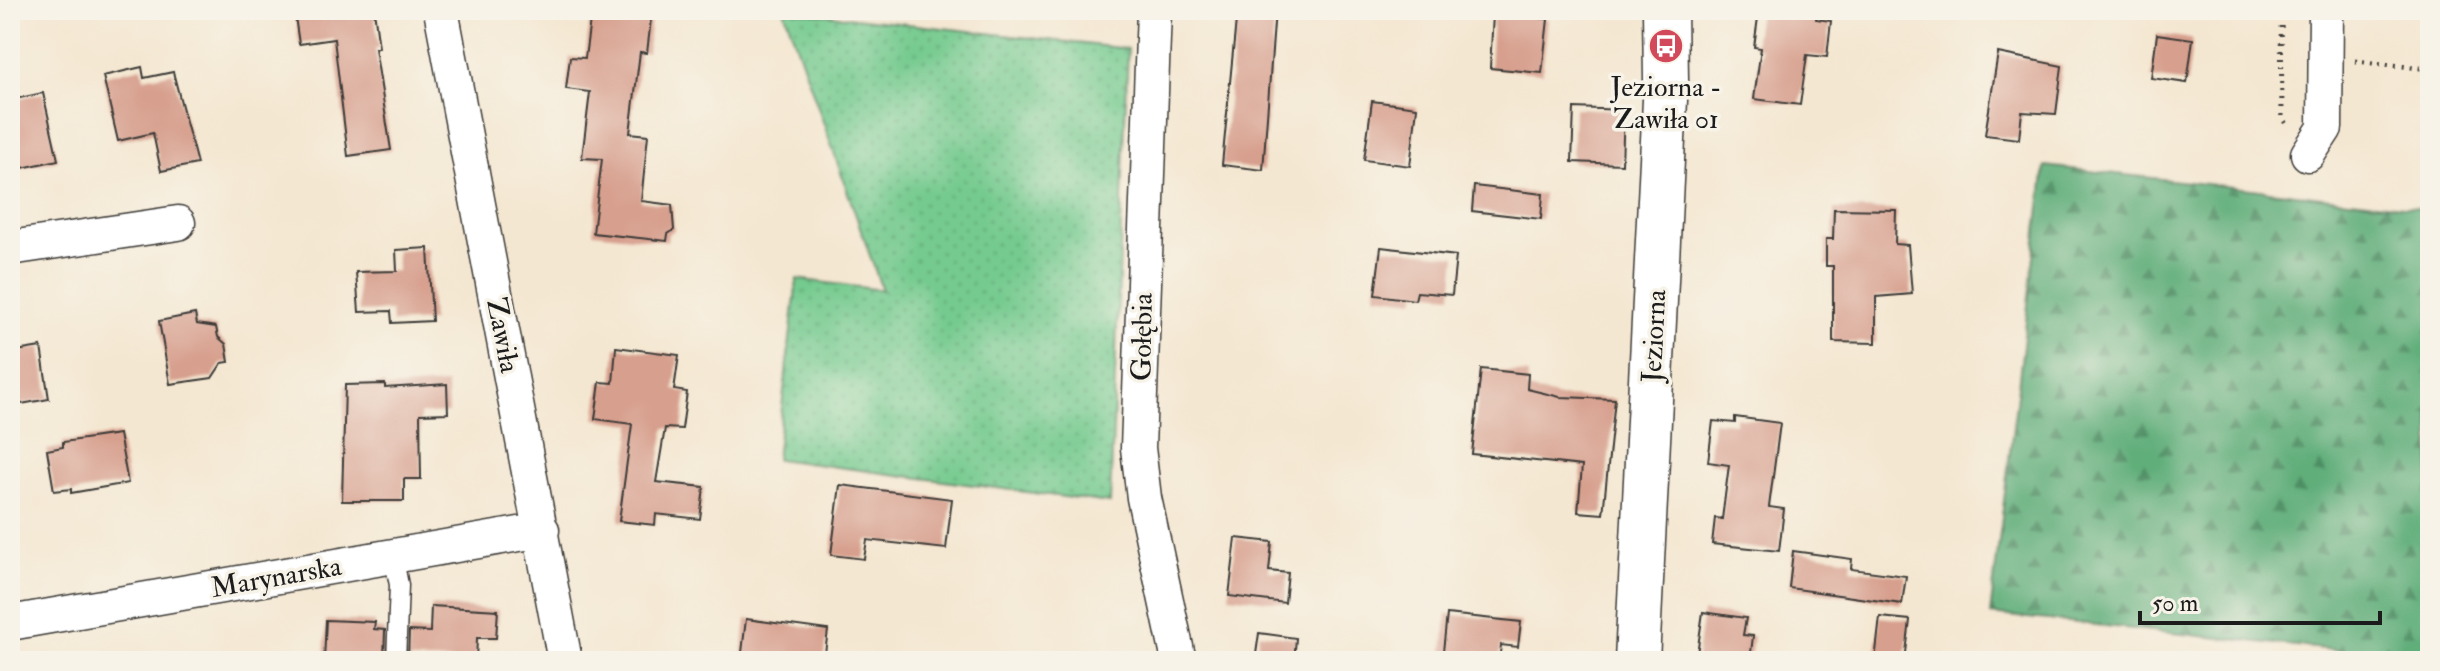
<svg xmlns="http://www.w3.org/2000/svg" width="2440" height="671" font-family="'IM FELL Double Pica',serif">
	<defs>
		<pattern id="grass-dots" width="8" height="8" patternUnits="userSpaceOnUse" patternTransform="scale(2)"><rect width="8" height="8" fill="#75ca8f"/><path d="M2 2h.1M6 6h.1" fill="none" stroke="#65ad7b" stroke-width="1.8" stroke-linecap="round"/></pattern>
		<pattern id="forest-firs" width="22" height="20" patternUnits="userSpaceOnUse" patternTransform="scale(2)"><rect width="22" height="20" fill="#60ae7a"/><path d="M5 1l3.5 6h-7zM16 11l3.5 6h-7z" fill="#4e8d63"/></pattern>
	</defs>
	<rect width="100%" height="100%" fill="#f7f3e8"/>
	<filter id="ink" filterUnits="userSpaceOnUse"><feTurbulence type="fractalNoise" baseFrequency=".0125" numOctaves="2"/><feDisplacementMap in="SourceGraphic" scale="16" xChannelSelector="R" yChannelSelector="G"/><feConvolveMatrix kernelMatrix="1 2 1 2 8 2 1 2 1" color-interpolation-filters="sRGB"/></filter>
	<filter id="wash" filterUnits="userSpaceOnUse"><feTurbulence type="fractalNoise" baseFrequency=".006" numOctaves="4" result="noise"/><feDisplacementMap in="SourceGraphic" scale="32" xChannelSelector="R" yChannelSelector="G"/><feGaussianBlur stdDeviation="1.8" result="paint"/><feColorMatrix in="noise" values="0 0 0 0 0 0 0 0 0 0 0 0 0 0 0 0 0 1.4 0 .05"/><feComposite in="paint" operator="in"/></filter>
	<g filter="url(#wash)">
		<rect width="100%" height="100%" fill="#f4e7d1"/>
		<path fill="url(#grass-dots)" stroke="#487356" stroke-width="2" d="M 784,10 L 1128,49 L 1110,503 L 776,459 L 797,279 L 882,290 Z"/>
		<path fill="url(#forest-firs)" stroke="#3e654b" stroke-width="2" d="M 2045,166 L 2430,209 L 2430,660 L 1990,614 Z"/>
		<g id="blocks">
			<path fill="#d79f8d" d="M 294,10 L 351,10 L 351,14 L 374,10 L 379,48 L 375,48 L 391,150 L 348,156 L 334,39 L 299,44 Z
				M 615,10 L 622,10 L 627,17 L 651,19 L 647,53 L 640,52 L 630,133 L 648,135 L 641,201 L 672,205 L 674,230 L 668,234 L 667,241 L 593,233 L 602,159 L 582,158 L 590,92 L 566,89 L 570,57 L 585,58 L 591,12 L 610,14 Z
				M 1237,10 L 1275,10 L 1263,170 L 1222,165 Z
				M 1524,10 L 1530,17 L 1548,19 L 1542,73 L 1490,68 L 1493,14 L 1515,16 Z
				M 1759,10 L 1817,10 L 1816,19 L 1831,21 L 1827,57 L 1807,55 L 1800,105 L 1754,99 L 1761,48 L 1754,47 Z
				M 2157,34 L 2193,39 L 2187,83 L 2151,78 Z
				M 1998,53 L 2062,66 L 2056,114 L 2022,112 L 2019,139 L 1985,135 Z
				M 142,67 L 144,78 L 173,72 L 197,164 L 161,171 L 153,133 L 118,141 L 103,76 Z
				M 43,93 L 58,160 L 13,170 L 10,100 Z
				M 1372,101 L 1417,107 L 1410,166 L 1364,160 Z
				M 1574,108 L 1624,110 L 1622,164 L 1572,162 Z
				M 1474,186 L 1543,194 L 1541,219 L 1472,211 Z
				M 1834,209 L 1896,210 L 1895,244 L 1908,245 L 1912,294 L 1876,297 L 1876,343 L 1833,342 L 1833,266 L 1826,266 L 1826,239 L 1833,239 Z
				M 1381,247 L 1456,256 L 1452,295 L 1417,292 L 1415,300 L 1375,295 Z
				M 428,248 L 432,321 L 392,323 L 391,311 L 359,312 L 356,272 L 397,271 L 396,250 Z
				M 195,314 L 197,324 L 216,327 L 218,337 L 226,344 L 229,362 L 222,363 L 212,378 L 170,384 L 159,321 Z
				M 41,347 L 49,399 L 10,406 L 10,352 Z
				M 616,347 L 679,355 L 674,390 L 687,392 L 682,429 L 665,428 L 656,482 L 704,487 L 700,519 L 656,514 L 655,525 L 619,521 L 632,424 L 595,419 L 600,382 L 613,383 Z
				M 1481,369 L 1528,374 L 1527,389 L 1560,397 L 1615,399 L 1603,514 L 1578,512 L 1582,466 L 1472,454 Z
				M 385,384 L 385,388 L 447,384 L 448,413 L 420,414 L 421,479 L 404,479 L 404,501 L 342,501 L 345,385 Z
				M 1735,417 L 1780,423 L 1769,507 L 1784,509 L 1779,551 L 1712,544 L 1715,518 L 1722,519 L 1729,465 L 1708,462 L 1713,421 L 1735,423 Z
				M 119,434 L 128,483 L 71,493 L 71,489 L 54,491 L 47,450 L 63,447 L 63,442 Z
				M 840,485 L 952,499 L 946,549 L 867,540 L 864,559 L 831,555 Z
				M 1236,538 L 1272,542 L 1269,571 L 1288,573 L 1285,603 L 1229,596 Z
				M 1793,551 L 1852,559 L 1851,569 L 1906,576 L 1902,604 L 1789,588 Z
				M 431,606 L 498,610 L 496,638 L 477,638 L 476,661 L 408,660 L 409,631 L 430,632 Z
				M 1703,612 L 1746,618 L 1743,635 L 1753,636 L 1750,661 L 1696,661 Z
				M 1447,614 L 1521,622 L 1518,647 L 1501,645 L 1499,661 L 1442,661 Z
				M 1880,617 L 1910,620 L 1905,661 L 1875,661 Z
				M 746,619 L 828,630 L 824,661 L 741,661 Z
				M 326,620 L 375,622 L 374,629 L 385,630 L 384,659 L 324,661 Z
				M 1259,633 L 1296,638 L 1294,661 L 1255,661 Z"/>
		</g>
	</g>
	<g filter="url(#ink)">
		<use href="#blocks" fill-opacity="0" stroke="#3c3a37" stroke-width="2"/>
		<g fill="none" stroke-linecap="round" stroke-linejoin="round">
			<g stroke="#3c3a37" stroke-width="21">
				<path id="service" d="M 393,555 L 399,585 L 396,661"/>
			</g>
			<g stroke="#3c3a37" stroke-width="37">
				<path id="minor" d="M 441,10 L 565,661
					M 1154,10 L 1138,448 L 1144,498 L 1179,661
					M 2308,154 L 2325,128 L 2326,10
					M 10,248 L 178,223
					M 10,623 L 542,530"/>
			</g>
			<g stroke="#3c3a37" stroke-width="47">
				<path id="tertiary" d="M 1637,661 L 1666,80 L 1665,10"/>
			</g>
			<path stroke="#3c3a37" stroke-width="5" stroke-dasharray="2 6" stroke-linecap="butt" d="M 2281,10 L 2282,116 L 2289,127
				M 2355,61 L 2430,69"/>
			<use href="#service" stroke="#fff" stroke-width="18"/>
			<use href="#minor" stroke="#fff" stroke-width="34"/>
			<use href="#tertiary" stroke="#fff" stroke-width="44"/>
		</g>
	</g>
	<defs>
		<g id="bus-disc" transform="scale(1.8)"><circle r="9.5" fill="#d1495b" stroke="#f7f3e8"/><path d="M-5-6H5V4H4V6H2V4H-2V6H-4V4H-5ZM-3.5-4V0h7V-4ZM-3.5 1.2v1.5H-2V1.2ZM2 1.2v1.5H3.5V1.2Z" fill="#fff"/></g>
	</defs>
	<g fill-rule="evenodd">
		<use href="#bus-disc" x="1666" y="46"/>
	</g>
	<g text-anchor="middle" stroke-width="7" stroke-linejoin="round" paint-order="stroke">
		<g font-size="28" fill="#1c1c1c" stroke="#f7f3e8">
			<text x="1666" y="96">Jeziorna -<tspan x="1666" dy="32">Zawiła 01</tspan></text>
		</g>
		<g font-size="28" fill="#1c1c1c" stroke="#f7f3e8">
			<text transform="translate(504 335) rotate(79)" y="10">Zawiła</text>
			<text transform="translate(1653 336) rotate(-87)" y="10">Jeziorna</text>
			<text transform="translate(1141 337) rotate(-89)" y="10">Gołębia</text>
			<text transform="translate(276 576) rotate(-10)" y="10">Marynarska</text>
		</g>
	</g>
	<rect width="2440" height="671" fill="none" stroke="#f7f3e8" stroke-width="40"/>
	<path d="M2140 611v12h240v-12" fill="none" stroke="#1c1c1c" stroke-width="4"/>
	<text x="2152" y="611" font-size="24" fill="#1c1c1c" stroke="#f7f3e8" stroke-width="6" paint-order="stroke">50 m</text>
</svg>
